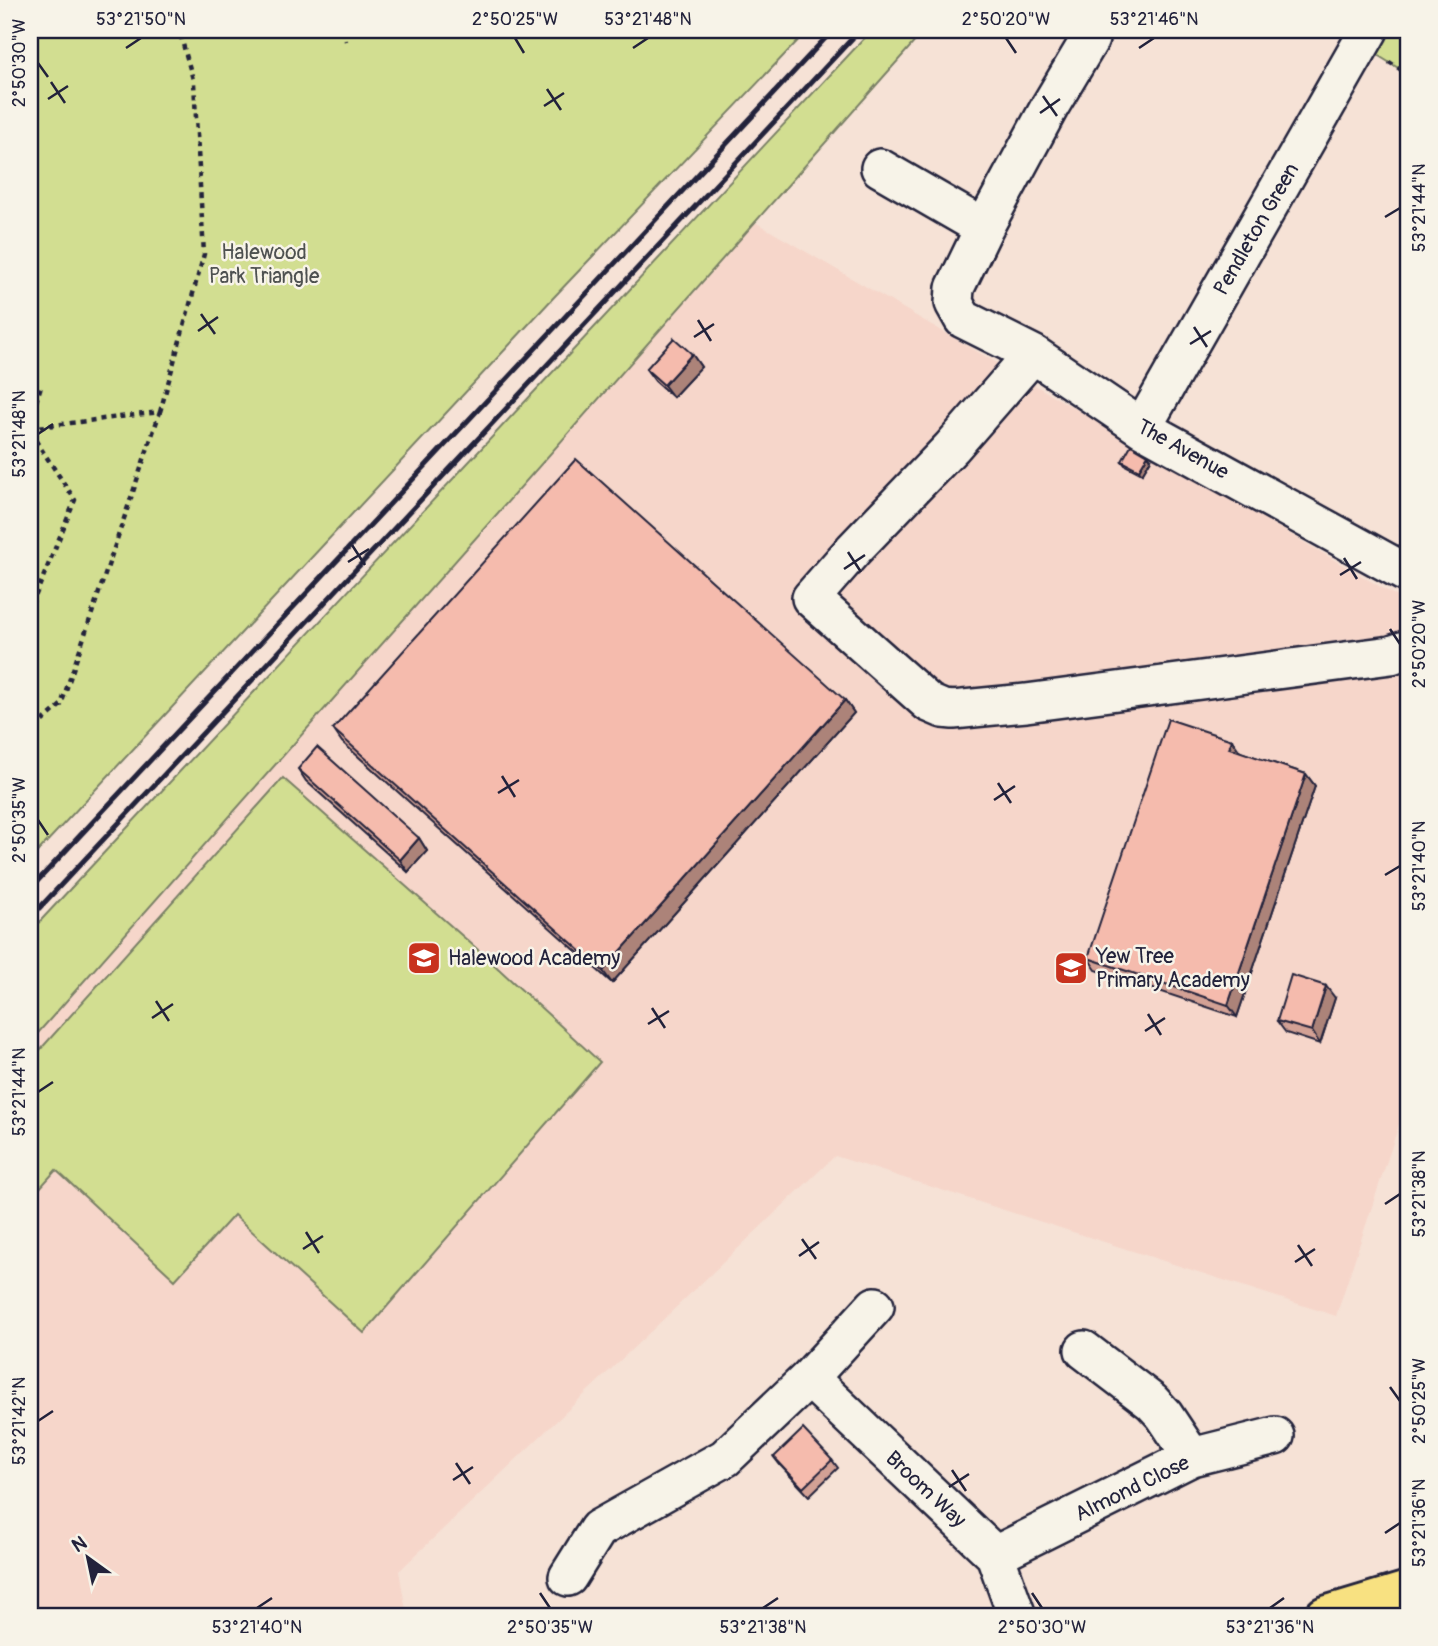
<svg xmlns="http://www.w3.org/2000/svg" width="1438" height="1646" font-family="Pangolin,sans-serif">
	<rect width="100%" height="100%" fill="#f6e2d6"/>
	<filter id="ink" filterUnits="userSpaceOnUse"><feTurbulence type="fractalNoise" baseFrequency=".0143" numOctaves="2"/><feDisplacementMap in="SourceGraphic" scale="14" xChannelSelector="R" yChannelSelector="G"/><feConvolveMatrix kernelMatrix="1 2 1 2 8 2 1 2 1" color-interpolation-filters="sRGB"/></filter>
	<g filter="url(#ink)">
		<path fill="#f6d6ca" d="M 755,222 L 1408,603 L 1408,1097 L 1336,1316 L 835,1156 L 399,1571 L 407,1616 L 30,1616 L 30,1042 Z"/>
		<path fill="#d2de91" stroke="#7a8066" stroke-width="2" d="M 30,30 L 808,30 L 554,297 L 30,860 Z
			M 872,30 L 925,30 L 30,1042 L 30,932 Z
			M 1369,30 L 1408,30 L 1408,74 L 1361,45 Z
			M 283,778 L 476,948 L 600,1062 L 364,1333 L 234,1215 L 175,1280 L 56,1170 L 30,1199 L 30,1061 Z"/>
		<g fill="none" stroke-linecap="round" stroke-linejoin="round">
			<g stroke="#22223b" stroke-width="42">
				<path id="minor" d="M 1090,39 L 1050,106 L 984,228 L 955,288 L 954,303 L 963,319 L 1033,354 L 1142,428 L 1408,574
					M 880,168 L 984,228
					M 1033,354 L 952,447 L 854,549 L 811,598 L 929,703 L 943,709 L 953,710 L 1026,703 L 1391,655 L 1408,649
					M 1142,428 L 1369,30
					M 1084,1350 L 1152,1402 L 1164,1415 L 1192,1457
					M 809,1378 L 995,1555 L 1017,1616
					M 995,1555 L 1192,1457 L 1275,1436
					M 568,1577 L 598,1529 L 725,1458 L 809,1378 L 875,1306"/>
			</g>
			<g stroke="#22223b" stroke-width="44">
				<path id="highway" d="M 1325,1616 L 1408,1591"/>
			</g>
			<path stroke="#22223b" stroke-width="4.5" stroke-dasharray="5 5" stroke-linecap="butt" d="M 344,30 L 346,41
				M 1389,62 L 1408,74
				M 160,412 L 204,254 L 194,83 L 179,30
				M 30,421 L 42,383
				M 30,428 L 160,412 L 61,705 L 37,726 L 30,727
				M 30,432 L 75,500 L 30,609"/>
			<use href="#minor" stroke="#f7f3e8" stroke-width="37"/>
			<use href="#highway" stroke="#f8e181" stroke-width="38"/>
			<path stroke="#22223b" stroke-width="5" d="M 30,889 L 833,30
				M 30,918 L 860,30"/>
		</g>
		<path fill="#d3a195" stroke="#22223b" stroke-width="2" d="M 692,354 L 701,367 L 673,397 L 655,381 L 646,369 Z
			M 1151,459 L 1142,474 L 1125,465 L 1122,461 Z
			M 845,700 L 854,713 L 612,983 L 342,742 L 333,729 Z
			M 1240,752 L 1306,774 L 1315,786 L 1237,1017 L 1096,970 L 1088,958 Z
			M 298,769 L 419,838 L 427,851 L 408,872 L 306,781 Z
			M 1335,998 L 1320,1044 L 1286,1033 L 1277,1021 Z
			M 774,1457 L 832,1460 L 838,1468 L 809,1496 L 780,1465 Z"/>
		<path fill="#ac8379" stroke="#22223b" stroke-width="2" d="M 692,354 L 701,367 L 673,397 L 664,385 Z
			M 1148,455 L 1151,459 L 1142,474 L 1139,470 Z
			M 845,700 L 854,713 L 612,983 L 603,971 Z
			M 1232,740 L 1241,753 L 1229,748 Z
			M 1306,774 L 1315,786 L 1237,1017 L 1228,1005 Z
			M 419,838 L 427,851 L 408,872 L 400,860 Z
			M 1326,986 L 1335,998 L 1320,1044 L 1312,1031 Z"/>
		<path fill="#f5bbad" stroke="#22223b" stroke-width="2" d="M 674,338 L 692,354 L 664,385 L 646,369 Z
			M 1131,445 L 1148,455 L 1139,470 L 1122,461 Z
			M 576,459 L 845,700 L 603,971 L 333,729 Z
			M 1168,719 L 1232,740 L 1229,748 L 1306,774 L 1228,1005 L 1088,958 Z
			M 317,747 L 419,838 L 400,860 L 298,769 Z
			M 1291,975 L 1326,986 L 1312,1031 L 1277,1021 Z
			M 803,1429 L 832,1460 L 803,1488 L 774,1457 Z"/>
	</g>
	<path fill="none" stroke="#22223b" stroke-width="2.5" d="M 515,38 L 524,53M 1006,38 L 1016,53M 126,48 L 141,38M 633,48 L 648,38M 1139,48 L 1154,38M 38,63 L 48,77M 51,82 L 65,103M 547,89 L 561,110M 1043,96 L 1057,116M 48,99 L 68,86M 544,106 L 564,93M 1040,113 L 1060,99M 1385,217 L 1400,208M 201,314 L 215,334M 698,320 L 711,341M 1194,327 L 1207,347M 198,331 L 218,317M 694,337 L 714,324M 1190,344 L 1211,331M 38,434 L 53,424M 352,545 L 365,565M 848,552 L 861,572M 1344,558 L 1357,579M 348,562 L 369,549M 844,569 L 865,555M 1340,575 L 1361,562M 1390,629 L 1400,644M 502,776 L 515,797M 998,783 L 1011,803M 498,793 L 519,780M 994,800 L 1015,786M 38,820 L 48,835M 1385,875 L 1400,866M 156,1001 L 169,1021M 652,1008 L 665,1028M 1148,1014 L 1161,1035M 152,1018 L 173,1004M 648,1024 L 669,1011M 1145,1031 L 1165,1018M 38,1092 L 53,1082M 1385,1204 L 1400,1194M 306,1232 L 319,1253M 802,1239 L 816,1259M 1298,1245 L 1312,1266M 303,1249 L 323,1236M 799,1256 L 819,1242M 1295,1262 L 1315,1249M 1390,1387 L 1400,1401M 38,1421 L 53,1411M 456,1463 L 470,1484M 952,1470 L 966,1491M 453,1480 L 473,1467M 949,1487 L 969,1474M 1385,1533 L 1400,1523M 540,1593 L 550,1608M 1032,1593 L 1042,1608M 257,1608 L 272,1598M 763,1608 L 778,1598M 1270,1608 L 1284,1598"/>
	<defs>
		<g id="school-square" transform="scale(1.75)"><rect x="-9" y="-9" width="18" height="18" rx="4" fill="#c8321e" stroke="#f7f3e8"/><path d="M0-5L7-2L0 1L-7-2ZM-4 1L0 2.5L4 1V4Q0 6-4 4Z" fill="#fff"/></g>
	</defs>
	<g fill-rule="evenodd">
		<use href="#school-square" x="424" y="958"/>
		<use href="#school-square" x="1071" y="968"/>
	</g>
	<g text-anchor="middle" stroke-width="5" stroke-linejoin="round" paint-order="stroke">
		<g font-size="21" fill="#22223b" stroke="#f7f3e8">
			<text transform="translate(1256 229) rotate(-60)" y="7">Pendleton Green</text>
			<text transform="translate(1183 449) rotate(29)" y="7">The Avenue</text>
			<text transform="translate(1132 1488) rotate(-26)" y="7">Almond Close</text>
			<text transform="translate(926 1489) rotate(43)" y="7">Broom Way</text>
		</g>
		<g font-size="21" fill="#4e5150" stroke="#f7f3e8">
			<text x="264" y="259">Halewood<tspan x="264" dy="24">Park Triangle</tspan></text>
		</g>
		<g font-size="21" fill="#22223b" stroke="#f7f3e8" text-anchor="start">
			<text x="1096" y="963">Yew Tree<tspan x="1096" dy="24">Primary Academy</tspan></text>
			<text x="448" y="965">Halewood Academy</text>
		</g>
	</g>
	<rect width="1438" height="1646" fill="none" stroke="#f7f3e8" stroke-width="77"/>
	<g transform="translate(88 1558) rotate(327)" stroke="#f7f3e8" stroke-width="5" paint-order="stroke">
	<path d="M0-5L12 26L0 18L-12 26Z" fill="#22223b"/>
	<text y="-10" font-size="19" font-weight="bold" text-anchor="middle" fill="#22223b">N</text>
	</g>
	<rect x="38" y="38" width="1362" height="1570" fill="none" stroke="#22223b" stroke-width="2.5"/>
	<g font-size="18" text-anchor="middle" fill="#22223b">
		<text x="141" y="25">53°21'50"N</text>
		<text x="515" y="25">2°50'25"W</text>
		<text x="648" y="25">53°21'48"N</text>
		<text x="1006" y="25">2°50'20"W</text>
		<text x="1154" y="25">53°21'46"N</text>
		<text transform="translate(19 63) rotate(-90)" y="6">2°50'30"W</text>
		<text transform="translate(1419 208) rotate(-90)" y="6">53°21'44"N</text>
		<text transform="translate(19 434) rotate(-90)" y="6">53°21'48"N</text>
		<text transform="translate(1419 644) rotate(-90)" y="6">2°50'20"W</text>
		<text transform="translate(19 820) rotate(-90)" y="6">2°50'35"W</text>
		<text transform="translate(1419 866) rotate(-90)" y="6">53°21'40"N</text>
		<text transform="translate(19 1092) rotate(-90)" y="6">53°21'44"N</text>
		<text transform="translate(1419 1194) rotate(-90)" y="6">53°21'38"N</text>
		<text transform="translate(1419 1401) rotate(-90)" y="6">2°50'25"W</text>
		<text transform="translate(19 1421) rotate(-90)" y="6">53°21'42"N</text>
		<text transform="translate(1419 1523) rotate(-90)" y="6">53°21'36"N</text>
		<text x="257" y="1633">53°21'40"N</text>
		<text x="550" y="1633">2°50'35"W</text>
		<text x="763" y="1633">53°21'38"N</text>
		<text x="1042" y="1633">2°50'30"W</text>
		<text x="1270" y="1633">53°21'36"N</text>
	</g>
</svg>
